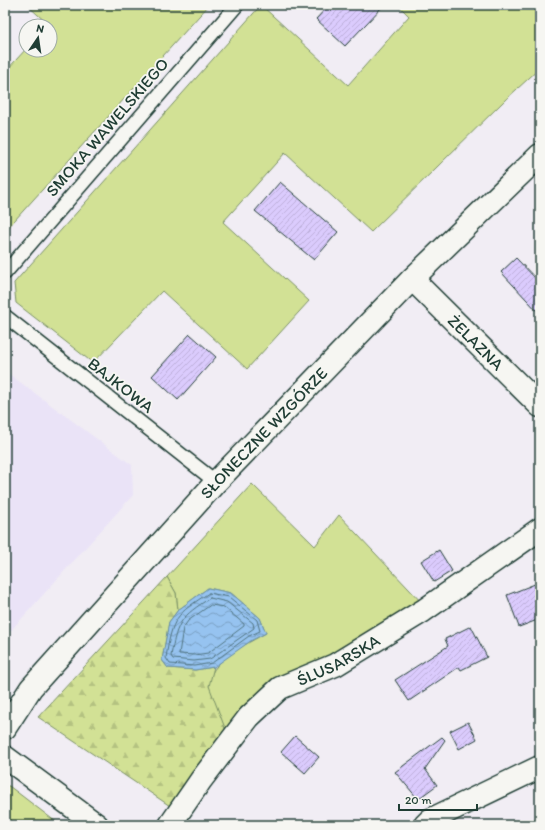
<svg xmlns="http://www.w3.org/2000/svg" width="545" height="830" font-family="Itim,sans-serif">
	<defs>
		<pattern id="forest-firs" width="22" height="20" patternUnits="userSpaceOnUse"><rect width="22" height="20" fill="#d2e195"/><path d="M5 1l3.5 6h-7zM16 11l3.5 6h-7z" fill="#b4c281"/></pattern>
		<pattern id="water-waves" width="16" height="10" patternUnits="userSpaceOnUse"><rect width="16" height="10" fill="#96c3f0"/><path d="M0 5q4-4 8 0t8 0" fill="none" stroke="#7aa0c3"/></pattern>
		<pattern id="building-hatch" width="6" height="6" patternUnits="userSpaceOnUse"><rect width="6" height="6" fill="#dbcbfd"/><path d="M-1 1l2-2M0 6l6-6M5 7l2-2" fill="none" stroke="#bcafd9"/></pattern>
	</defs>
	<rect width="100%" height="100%" fill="#f1edf4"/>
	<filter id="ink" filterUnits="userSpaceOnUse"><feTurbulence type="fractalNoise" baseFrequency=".025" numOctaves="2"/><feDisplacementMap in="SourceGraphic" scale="8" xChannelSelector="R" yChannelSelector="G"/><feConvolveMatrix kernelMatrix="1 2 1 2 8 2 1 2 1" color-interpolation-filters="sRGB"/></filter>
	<g filter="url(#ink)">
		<path fill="#eae3f7" d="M 5,371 L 132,465 L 133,495 L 5,637 Z"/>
		<path fill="#d2e195" stroke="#788f64" d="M 27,5 L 209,5 L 5,231 L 5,72 L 26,49 L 50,50 L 50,26 L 46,26 L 48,24 Z
			M 261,5 L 348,85 L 409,16 L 398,5 L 540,5 L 540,68 L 505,100 L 371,232 L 285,153 L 223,222 L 309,301 L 247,369 L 162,291 L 93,363 L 16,303 L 14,283 Z
			M 252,484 L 315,546 L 339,515 L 425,606 L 228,736 C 223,723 211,699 209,687 C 206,662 249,643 266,633 L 260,618 L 231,593 L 208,588 L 178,610 L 176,593 L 167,577 Z
			M 5,786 L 9,786 L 60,825 L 5,825 Z"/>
		<path fill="url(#forest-firs)" stroke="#788f64" d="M 167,577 L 176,593 L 178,610 L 169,622 L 162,660 L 168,668 L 195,670 L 214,667 L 209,686 L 228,736 L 173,808 L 38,717 Z"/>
		<path fill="url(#water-waves)" stroke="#668da5" d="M 208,588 L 231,593 L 260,618 L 266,633 L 252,640 L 214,667 L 195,670 L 168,668 L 162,660 L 169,622 L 178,610 Z"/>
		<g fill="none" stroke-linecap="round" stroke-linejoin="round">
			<path stroke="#4f737f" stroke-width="1" d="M 209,593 L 229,597 L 257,620 L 260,631 L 249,636 L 212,663 L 194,666 L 170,664 L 166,658 C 172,618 176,614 209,593 Z
				M 210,598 L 227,602 L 253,623 L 254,628 L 210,659 L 194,661 L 173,659 L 171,656 C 177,621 181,617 210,598 Z
				M 211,605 L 224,607 L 244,624 L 244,626 L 208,653 L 194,655 L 179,654 L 183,628 L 188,621 Z"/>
		</g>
		<path fill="url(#building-hatch)" stroke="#1f3d34" d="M 329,5 L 384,5 L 345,46 L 316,19 Z
			M 280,182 L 338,232 L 314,260 L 255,211 Z
			M 516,258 L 540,283 L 540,314 L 501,272 Z
			M 190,334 L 216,357 L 178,400 L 152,376 Z
			M 439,550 L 452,571 L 434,582 L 421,561 Z
			M 540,582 L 540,619 L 519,627 L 507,595 Z
			M 471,626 L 487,657 L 461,670 L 459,667 L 409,701 L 395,680 L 448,646 L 445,639 Z
			M 468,722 L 477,739 L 459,749 L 450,731 Z
			M 295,736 L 319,757 L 305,773 L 281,752 Z
			M 442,737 L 445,740 L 425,769 L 437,785 L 418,799 L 395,772 Z"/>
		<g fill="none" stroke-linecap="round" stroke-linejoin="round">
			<g stroke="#1f3d34" stroke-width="16">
				<path id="lane" d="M 5,273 L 237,5
					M 5,316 L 216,482"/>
			</g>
			<g stroke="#1f3d34" stroke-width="25">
				<g id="street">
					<path id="s1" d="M 412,279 L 540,406"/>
					<path id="s2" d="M 5,728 L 31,688 L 216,482 L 412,279 L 540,155"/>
					<path id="s3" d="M 170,825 L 201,780 L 249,717 L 280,688 L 335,665 L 423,611 L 540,529"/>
					<path d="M 425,825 L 430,820 L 540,767"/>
				</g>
			</g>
			<g stroke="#1f3d34" stroke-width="25">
				<path id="secondary" d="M 5,757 L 97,825"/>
			</g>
			<use href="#lane" stroke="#f6f6f2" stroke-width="13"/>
			<use href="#street" stroke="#f6f6f2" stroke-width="22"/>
			<use href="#secondary" stroke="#f6f6f2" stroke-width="22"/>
		</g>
	</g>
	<g text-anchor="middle" stroke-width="3.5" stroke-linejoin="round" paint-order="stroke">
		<g font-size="17" fill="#1f3d34" stroke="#f6f6f2">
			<text transform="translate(107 127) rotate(-49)" y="6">SMOKA WAWELSKIEGO</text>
			<text dy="6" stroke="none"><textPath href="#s1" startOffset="90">ŻELAZNA</textPath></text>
			<text transform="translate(121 385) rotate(38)" y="6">BAJKOWA</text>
			<text dy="6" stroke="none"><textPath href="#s2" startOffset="393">SŁONECZNE WZGÓRZE</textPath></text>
			<text dy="6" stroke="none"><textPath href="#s3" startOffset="241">ŚLUSARSKA</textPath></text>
		</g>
	</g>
	<rect width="545" height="830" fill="none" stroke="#f6f6f2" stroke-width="20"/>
	<rect x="10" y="10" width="525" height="810" fill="none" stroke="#1f3d34" stroke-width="1.5" filter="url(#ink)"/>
	<g transform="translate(38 38) rotate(13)"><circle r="19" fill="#f6f6f2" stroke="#a0aca6"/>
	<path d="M0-3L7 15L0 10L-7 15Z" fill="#1f3d34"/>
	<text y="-6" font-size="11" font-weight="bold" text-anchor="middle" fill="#1f3d34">N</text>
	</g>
	<path d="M399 804v6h78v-6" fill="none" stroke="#1f3d34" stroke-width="2"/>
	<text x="405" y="804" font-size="12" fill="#1f3d34" stroke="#f6f6f2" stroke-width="3" paint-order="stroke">20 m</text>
</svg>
